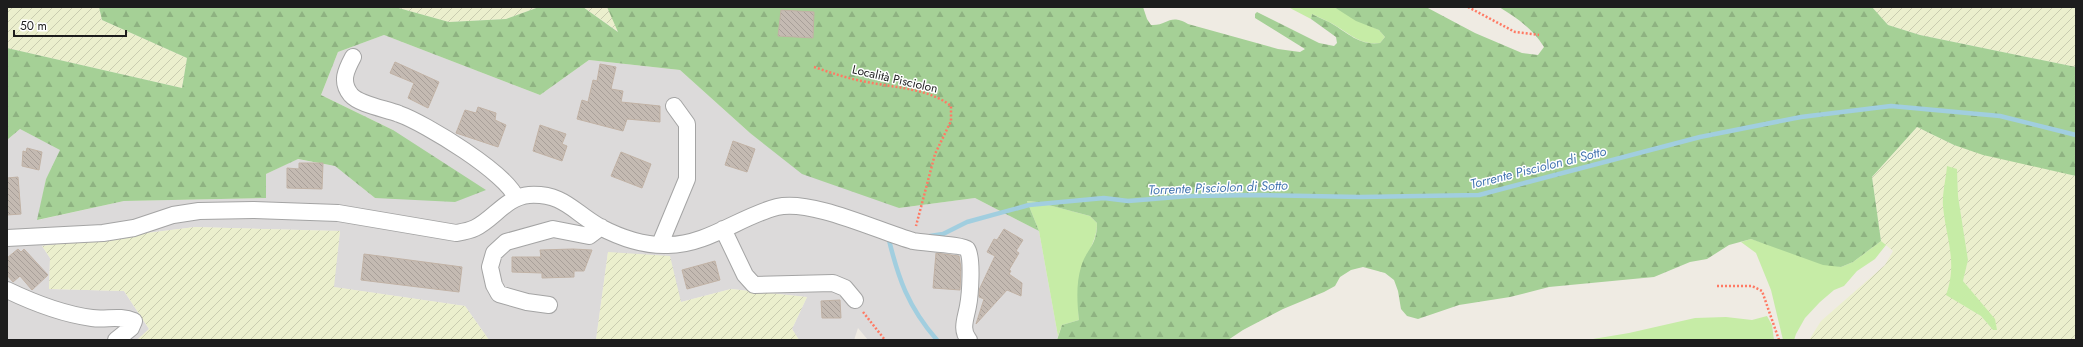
<svg xmlns="http://www.w3.org/2000/svg" width="2083" height="347" font-family="Jost,sans-serif">
	<defs>
		<pattern id="farmland-furrows" width="10" height="10" patternUnits="userSpaceOnUse"><rect width="10" height="10" fill="#ebefcd"/><path d="M-1 1l2-2M0 10L10 0M9 11l2-2" fill="none" stroke="#c9ccb0"/></pattern>
		<pattern id="forest-firs" width="22" height="20" patternUnits="userSpaceOnUse"><rect width="22" height="20" fill="#a5d096"/><path d="M5 1l3.5 6h-7zM16 11l3.5 6h-7z" fill="#8eb281"/></pattern>
		<pattern id="building-back-hatch" width="6" height="6" patternUnits="userSpaceOnUse"><rect width="6" height="6" fill="#c4bab2"/><path d="M-1 5l2 2M0 0l6 6M5-1l2 2" fill="none" stroke="#a89f99"/></pattern>
	</defs>
	<rect width="100%" height="100%" fill="#efebe3"/>
	<path fill="#dcdada" d="M 384,35 L 540,95 L 589,60 L 680,70 L 750,133 L 899,208 L 975,198 L 1039,231 L 1058,336 L 1057,340 L 868,340 L 858,328 L 854,340 L 799,340 L 792,329 L 807,297 L 731,289 L 681,302 L 608,252 L 596,340 L 489,340 L 465,306 L 333,287 L 340,231 L 195,227 L 42,246 L 50,258 L 49,289 L 124,291 L 149,329 L 137,340 L 7,340 L 7,140 L 20,129 L 61,150 L 46,179 L 38,220 L 124,201 L 266,198 L 266,174 L 297,159 L 335,166 L 375,198 L 393,130 L 321,95 L 338,52 Z"/>
	<path fill="url(#farmland-furrows)" fill-rule="evenodd" d="M 7,7 L 99,7 L 102,20 L 187,58 L 182,88 L 7,48 Z
		M 395,7 L 539,7 L 506,19 L 449,22 Z
		M 583,7 L 607,7 L 619,32 Z
		M 1872,7 L 2076,7 L 2076,67 L 1920,35 L 1888,25 Z
		M 1917,127 L 1954,145 L 2076,176 L 2076,340 L 1809,340 L 1821,321 L 1885,265 L 1893,251 L 1881,241 L 1872,177 ZM 1957,169 L 1958,196 L 1968,260 L 1963,281 L 1994,319 L 1993,330 L 1981,316 L 1947,295 L 1952,280 Z
		M 195,227 L 340,231 L 334,287 L 465,306 L 489,340 L 137,340 L 149,329 L 124,291 L 49,289 L 50,258 L 42,246 Z
		M 608,252 L 670,256 L 681,302 L 731,289 L 807,297 L 792,329 L 799,340 L 596,340 Z"/>
	<path fill="#c6eca6" d="M 1288,7 L 1334,7 L 1379,30 L 1385,37 L 1380,43 C 1359,46 1347,31 1329,22 C 1324,19 1317,17 1312,14 L 1311,19 Z
		M 1947,166 L 1957,169 L 1958,196 L 1968,260 L 1963,281 L 1995,319 L 1997,330 L 1993,330 L 1981,316 L 1946,295 C 1958,262 1946,239 1943,206 C 1942,194 1946,179 1947,166 Z
		M 1027,201 L 1037,202 L 1090,216 L 1097,223 C 1097,234 1094,240 1090,250 C 1082,273 1077,297 1079,320 L 1062,325 L 1058,336 L 1039,231 Z
		M 1751,239 L 1841,267 L 1853,262 L 1881,241 L 1886,245 L 1875,259 L 1857,271 L 1844,286 L 1834,290 L 1820,302 L 1805,318 L 1796,334 L 1794,340 L 1783,340 L 1771,290 L 1756,253 L 1741,242 Z
		M 1767,316 L 1772,325 L 1774,340 L 1587,340 L 1629,333 L 1695,318 L 1726,317 L 1752,320 Z"/>
	<path fill="url(#forest-firs)" d="M 99,7 L 395,7 L 449,22 L 506,19 L 539,7 L 583,7 L 618,32 L 607,7 L 1143,7 L 1147,19 L 1151,25 C 1168,26 1169,13 1188,24 L 1278,49 L 1300,52 L 1305,49 L 1255,18 L 1255,14 L 1257,12 L 1319,43 L 1334,46 L 1337,43 L 1336,37 L 1311,19 L 1312,14 C 1317,17 1323,19 1329,22 C 1347,32 1359,46 1380,43 L 1385,37 L 1379,30 L 1356,21 L 1334,7 L 1426,7 L 1475,33 L 1522,53 L 1538,55 L 1544,47 C 1533,29 1517,18 1499,7 L 1872,7 L 1888,25 L 1920,35 L 2076,67 L 2076,176 L 1983,155 L 1954,145 L 1917,127 L 1872,177 L 1881,241 L 1853,262 L 1841,267 L 1823,265 L 1751,239 L 1729,245 L 1707,259 L 1690,262 L 1654,277 L 1549,287 L 1510,297 L 1459,305 L 1418,319 L 1407,316 L 1401,309 L 1398,291 L 1394,280 L 1385,273 L 1363,267 L 1351,270 L 1340,277 L 1335,286 L 1324,292 L 1283,309 L 1243,330 L 1228,340 L 1057,340 L 1062,325 L 1079,320 C 1077,303 1076,283 1081,267 C 1086,249 1097,247 1097,223 L 1090,216 L 1037,202 L 1027,201 L 1039,231 L 975,198 L 899,208 L 802,174 L 750,133 L 680,70 L 589,60 L 540,95 L 384,35 L 338,52 L 321,95 L 393,130 L 486,190 L 455,202 L 375,198 L 335,166 L 298,159 L 266,174 L 266,198 L 124,201 L 37,220 L 46,179 L 60,150 L 20,129 L 7,140 L 7,48 L 182,88 L 187,58 L 102,20 Z"/>
	<g fill="none" stroke-linecap="round" stroke-linejoin="round">
		<path stroke="#a1cedf" stroke-width="4.5" d="M 888,236 C 898,278 908,307 937,340
			M 930,236 L 943,234 L 967,222 L 1029,205 L 1104,198 L 1128,201 L 1189,196 L 1258,195 L 1360,197 L 1479,195 L 1700,137 L 1801,117 L 1891,106 L 2000,116 L 2076,135"/>
	</g>
	<path fill="url(#building-back-hatch)" stroke="#c1b2a5" d="M 781,10 L 814,12 L 813,38 L 778,36 Z
		M 395,62 L 439,82 L 428,108 L 408,98 L 414,83 L 390,73 Z
		M 600,64 L 616,67 L 611,89 L 623,91 L 621,102 L 660,106 L 660,122 L 627,119 L 623,131 L 577,119 L 582,100 L 588,102 L 593,80 L 597,81 Z
		M 478,107 L 496,113 L 495,120 L 506,125 L 498,147 L 456,133 L 465,110 L 476,113 Z
		M 540,125 L 566,134 L 562,144 L 567,146 L 562,161 L 533,151 Z
		M 733,141 L 755,149 L 747,172 L 725,165 Z
		M 27,148 L 42,152 L 39,170 L 22,166 L 23,151 L 26,152 Z
		M 621,152 L 651,164 L 642,188 L 611,176 Z
		M 299,163 L 323,163 L 322,189 L 287,188 L 287,168 L 299,169 Z
		M 18,177 L 21,214 L 7,215 L 7,178 Z
		M 1004,229 L 1023,240 L 1016,251 L 1019,253 L 1009,270 L 1011,271 L 1009,274 L 1022,283 L 1021,296 L 1007,290 L 976,324 L 984,299 L 979,297 L 979,290 L 995,256 L 987,252 L 994,239 L 997,240 Z
		M 18,249 L 21,252 L 24,249 L 48,275 L 32,290 L 20,276 L 13,282 L 7,275 L 7,258 Z
		M 573,249 L 592,250 L 584,271 L 574,271 L 574,277 L 542,278 L 542,273 L 512,272 L 512,257 L 541,257 L 540,250 Z
		M 936,253 L 959,256 L 961,268 L 960,290 L 933,288 Z
		M 364,254 L 462,267 L 459,292 L 361,280 Z
		M 715,261 L 720,280 L 687,289 L 682,270 Z
		M 840,300 L 841,318 L 822,318 L 821,301 Z"/>
	<g fill="none" stroke-linecap="round" stroke-linejoin="round">
		<g stroke="#a4a4a4" stroke-width="18">
			<path id="minor" d="M 353,57 C 346,70 340,82 351,95 C 360,105 387,109 399,114 C 425,123 508,174 516,198
				M 723,229 L 745,275 L 754,285 L 833,283 L 845,288 L 855,300
				M 7,238 L 103,233 L 134,228 L 173,215 L 199,211 L 253,210 L 338,213 L 456,233 C 462,232 469,231 475,228 C 494,219 506,197 529,195 C 564,193 573,212 600,227 C 621,238 645,246 668,245 C 707,245 741,216 777,207 C 812,199 878,231 913,241 C 924,243 963,245 967,249 C 973,257 970,296 968,306 C 966,318 960,330 969,340
				M 660,244 L 687,179 L 687,124 L 674,106
				M 7,290 C 34,303 62,314 92,318 C 106,320 120,315 134,321 L 131,328 L 116,340
				M 549,305 L 527,302 L 499,294 L 494,285 L 490,267 L 494,253 L 506,242 L 553,229 L 589,236 L 601,227"/>
		</g>
		<path stroke="#ff7a64" stroke-width="2.5" stroke-dasharray="2 2" stroke-linecap="butt" d="M 1468,7 L 1515,32 L 1539,35
			M 814,67 C 832,73 849,79 867,82 C 896,88 928,88 951,106 L 951,121 L 935,154 L 916,226
			M 1717,286 L 1752,286 L 1762,291 L 1779,340
			M 863,312 L 885,340"/>
		<use href="#minor" stroke="#fff" stroke-width="16"/>
	</g>
	<g text-anchor="middle" stroke-width="3" stroke-linejoin="round" paint-order="stroke">
		<g font-size="12" fill="#1d1d1d" stroke="#fff">
			<text transform="translate(895 79) rotate(13)" y="4">Località Pisciolon</text>
		</g>
		<g font-size="13" font-style="italic" fill="#4677b1" stroke="#fff">
			<text transform="translate(1538 167) rotate(-14)" y="5">Torrente Pisciolon di Sotto</text>
			<text transform="translate(1218 187) rotate(-2)" y="5">Torrente Pisciolon di Sotto</text>
		</g>
	</g>
	<rect width="2083" height="347" fill="none" stroke="#1d1d1d" stroke-width="16"/>
	<path d="M14 30v6h112v-6" fill="none" stroke="#1d1d1d" stroke-width="2"/>
	<text x="20" y="30" font-size="12" fill="#1d1d1d" stroke="#ffffff" stroke-width="3" paint-order="stroke">50 m</text>
</svg>
